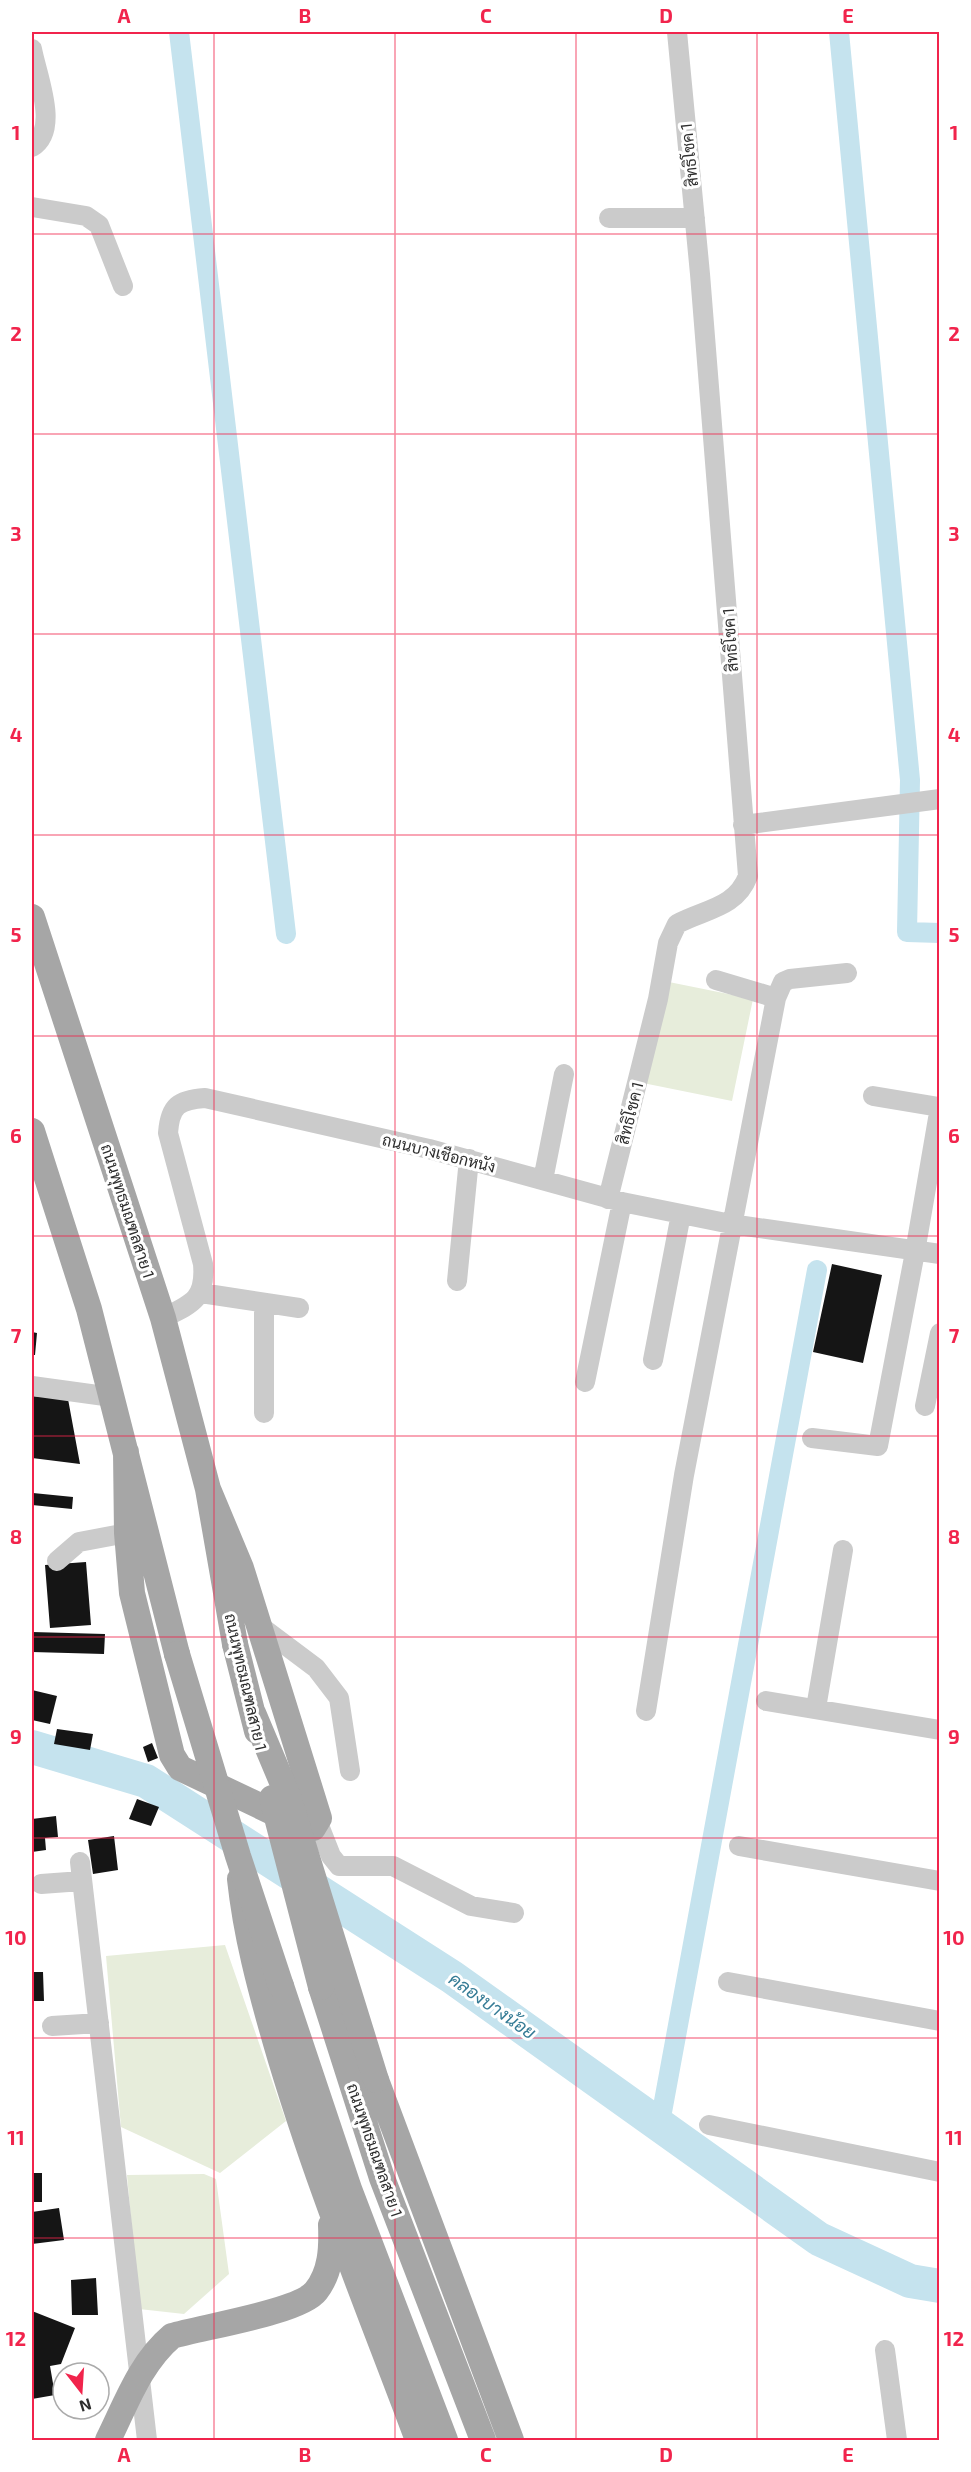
<svg xmlns="http://www.w3.org/2000/svg" width="971" height="2472" font-family="'Exo 2',Sarabun,sans-serif">
	<rect width="100%" height="100%" fill="#fff"/>
	<path fill="#e7eddb" d="M 659,980 L 753,999 L 732,1101 L 638,1082 Z
		M 225,1945 L 286,2121 L 220,2173 L 121,2127 L 106,1956 Z
		M 204,2174 L 216,2179 L 229,2274 L 184,2314 L 139,2309 L 127,2175 Z"/>
	<g fill="none" stroke-linecap="round" stroke-linejoin="round">
		<path stroke="#c5e3ee" stroke-width="20" d="M 179,32 L 286,934
			M 839,32 L 910,780 L 907,932 L 940,933
			M 660,2123 L 817,1270"/>
		<path stroke="#c5e3ee" stroke-width="34" d="M 32,1747 L 146,1781 L 452,1977 L 819,2239 L 910,2281 L 940,2286"/>
	</g>
	<path fill="#151515" d="M 832,1264 L 882,1275 L 863,1363 L 813,1352 Z
		M 32,1332 L 37,1333 L 35,1355 L 32,1355 Z
		M 32,1396 L 68,1399 L 80,1464 L 32,1458 Z
		M 33,1493 L 73,1497 L 72,1509 L 32,1505 Z
		M 86,1562 L 91,1625 L 50,1628 L 45,1565 Z
		M 32,1632 L 105,1634 L 104,1654 L 32,1652 Z
		M 32,1690 L 57,1696 L 50,1724 L 32,1720 Z
		M 57,1729 L 93,1734 L 90,1750 L 54,1744 Z
		M 152,1743 L 158,1758 L 148,1762 L 143,1747 Z
		M 137,1799 L 159,1807 L 151,1826 L 129,1819 Z
		M 56,1816 L 58,1837 L 45,1838 L 46,1850 L 32,1852 L 32,1819 Z
		M 114,1836 L 118,1870 L 93,1874 L 88,1840 Z
		M 32,1972 L 43,1972 L 44,2001 L 32,2001 Z
		M 32,2173 L 42,2173 L 42,2202 L 32,2202 Z
		M 59,2208 L 64,2240 L 32,2244 L 32,2212 Z
		M 96,2278 L 98,2315 L 72,2315 L 71,2280 Z
		M 32,2311 L 75,2328 L 61,2364 L 50,2366 L 55,2395 L 32,2399 Z"/>
	<g fill="none" stroke-linecap="round" stroke-linejoin="round">
		<path stroke="#cbcbcb" stroke-width="20" d="M 32,49 C 37,76 60,130 32,147
			M 32,207 L 86,216 L 99,225 L 123,286
			M 609,218 L 695,218
			M 743,825 L 940,799
			M 716,980 L 776,998 L 783,982 L 790,979 L 847,973
			M 873,1096 L 939,1107
			M 543,1180 L 564,1074
			M 608,1199 L 658,999 L 668,943 L 677,924 C 705,909 736,908 748,876 L 700,274 L 677,32
			M 457,1281 L 469,1159
			M 201,1293 L 299,1308
			M 163,1318 C 192,1304 206,1299 203,1264 L 168,1133 C 170,1105 179,1100 205,1098 L 429,1149 L 622,1202 L 731,1224 L 940,1254
			M 653,1360 L 681,1214
			M 585,1382 L 622,1202
			M 32,1386 L 112,1397
			M 925,1406 L 940,1333
			M 264,1413 L 264,1303
			M 812,1438 L 878,1446 L 915,1252 L 940,1107
			M 57,1561 L 79,1542 L 127,1533
			M 260,1626 L 316,1668 L 339,1698 L 350,1771
			M 766,1701 L 940,1730
			M 816,1708 L 843,1550
			M 646,1711 L 684,1475 L 776,998
			M 318,1823 L 331,1856 L 339,1866 L 393,1866 L 471,1906 L 514,1913
			M 739,1846 L 940,1881
			M 80,1862 L 147,2440
			M 41,1884 L 82,1881
			M 728,1982 L 940,2021
			M 52,2026 L 99,2023
			M 709,2125 L 940,2172
			M 885,2350 L 897,2440"/>
		<path stroke="#a6a6a6" stroke-width="26" d="M 32,917 L 163,1318 L 208,1489 L 235,1644
			M 32,1131 L 89,1309 L 177,1654
			M 126,1452 L 127,1533 L 132,1593 L 172,1755 L 180,1768 L 308,1829 L 313,1828 L 319,1818 L 241,1568 L 208,1489
			M 240,1879 C 246,1935 260,1988 276,2043 C 315,2178 369,2309 418,2440
			M 281,1986 L 349,2189 L 445,2440
			M 321,1987 L 382,2178 L 483,2440
			M 376,2080 L 511,2440
			M 108,2440 C 126,2404 140,2363 172,2336 C 202,2327 300,2312 316,2291 C 331,2272 332,2248 331,2225"/>
		<path stroke="#a6a6a6" stroke-width="26" d="M 235,1644 L 257,1731
			M 177,1654 L 238,1856 L 281,1986
			M 253,1713 L 288,1796 L 376,2080
			M 272,1798 L 321,1987"/>
	</g>
	<path fill="none" stroke="#f1244c" stroke-width="1.5" stroke-opacity="0.55" d="M 214,32 L 214,2440M 395,32 L 395,2440M 576,32 L 576,2440M 757,32 L 757,2440M 32,234 L 940,234M 32,434 L 940,434M 32,634 L 940,634M 32,835 L 940,835M 32,1036 L 940,1036M 32,1236 L 940,1236M 32,1436 L 940,1436M 32,1637 L 940,1637M 32,1838 L 940,1838M 32,2038 L 940,2038M 32,2238 L 940,2238"/>
	<g text-anchor="middle" stroke-width="6" stroke-linejoin="round" paint-order="stroke">
		<g font-size="16" fill="#2e2e2e" stroke="#fff">
			<text transform="translate(689 155) rotate(-96)" y="6">สิทธิโชค 1</text>
			<text transform="translate(730 640) rotate(-94)" y="6">สิทธิโชค 1</text>
			<text transform="translate(630 1113) rotate(-76)" y="6">สิทธิโชค 1</text>
			<text transform="translate(439 1153) rotate(14)" y="6">ถนนบางเชือกหนัง</text>
			<text transform="translate(128 1211) rotate(72)" y="6">ถนนพุทธมณฑลสาย 1</text>
			<text transform="translate(246 1682) rotate(77)" y="6">ถนนพุทธมณฑลสาย 1</text>
			<text transform="translate(375 2150) rotate(71)" y="6">ถนนพุทธมณฑลสาย 1</text>
		</g>
		<g font-size="18" font-style="italic" fill="#367c96" stroke="#fff">
			<text transform="translate(492 2006) rotate(35)" y="6">คลองบางน้อย</text>
		</g>
	</g>
	<rect width="971" height="2472" fill="none" stroke="#ffffff" stroke-width="66"/>
	<g transform="translate(81 2391) rotate(163)"><circle r="28" fill="#ffffff" stroke="#ababab" stroke-width="1.5"/>
	<path d="M0-4.5L10 22L0 15L-10 22Z" fill="#f1244c"/>
	<text y="-9" font-size="16" font-weight="bold" text-anchor="middle" fill="#2e2e2e">N</text>
	</g>
	<rect x="33" y="33" width="905" height="2406" fill="none" stroke="#f1244c" stroke-width="2"/>
	<g font-size="20" text-anchor="middle" font-weight="bold" fill="#f1244c">
		<text x="124" y="23">A</text>
		<text x="305" y="23">B</text>
		<text x="486" y="23">C</text>
		<text x="666" y="23">D</text>
		<text x="848" y="23">E</text>
		<text x="16" y="140">1</text>
		<text x="954" y="140">1</text>
		<text x="16" y="341">2</text>
		<text x="954" y="341">2</text>
		<text x="16" y="541">3</text>
		<text x="954" y="541">3</text>
		<text x="16" y="742">4</text>
		<text x="954" y="742">4</text>
		<text x="16" y="942">5</text>
		<text x="954" y="942">5</text>
		<text x="16" y="1143">6</text>
		<text x="954" y="1143">6</text>
		<text x="16" y="1343">7</text>
		<text x="954" y="1343">7</text>
		<text x="16" y="1544">8</text>
		<text x="954" y="1544">8</text>
		<text x="16" y="1744">9</text>
		<text x="954" y="1744">9</text>
		<text x="16" y="1945">10</text>
		<text x="954" y="1945">10</text>
		<text x="16" y="2145">11</text>
		<text x="954" y="2145">11</text>
		<text x="16" y="2346">12</text>
		<text x="954" y="2346">12</text>
		<text x="124" y="2462">A</text>
		<text x="305" y="2462">B</text>
		<text x="486" y="2462">C</text>
		<text x="666" y="2462">D</text>
		<text x="848" y="2462">E</text>
	</g>
</svg>
